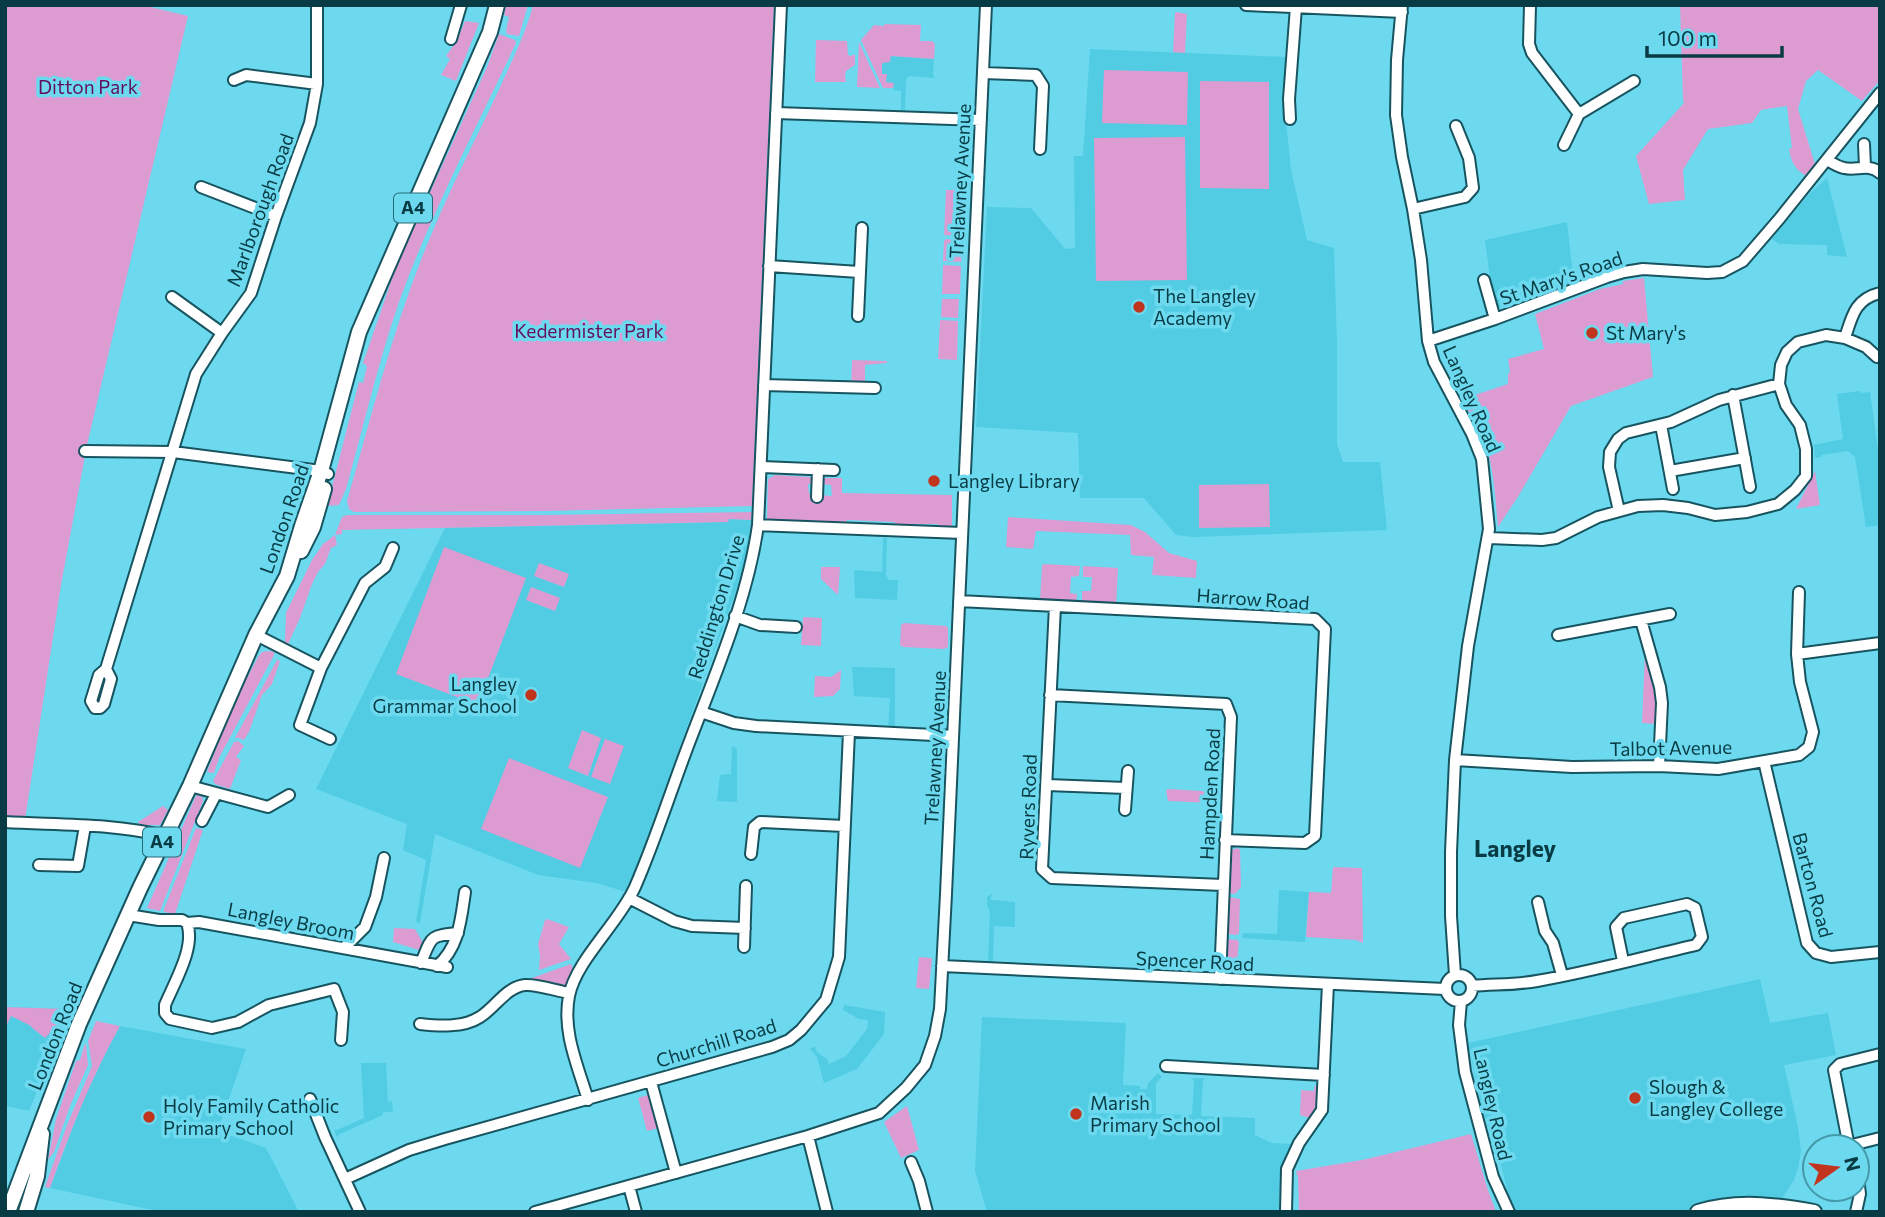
<svg xmlns="http://www.w3.org/2000/svg" width="1885" height="1217" font-family="Commissioner,sans-serif">
	<rect width="100%" height="100%" fill="#6cd9ef"/>
	<path fill="#51cce3" d="M 1090,49 L 1286,57 L 1284,101 L 1291,170 L 1307,240 L 1334,248 L 1337,342 L 1337,444 L 1343,462 L 1380,462 L 1387,530 L 1193,537 L 1176,535 L 1144,498 L 1080,498 L 1078,433 L 976,427 L 987,207 L 1031,208 L 1065,249 L 1075,248 L 1074,156 L 1083,156 Z
		M 890,56 L 934,59 L 933,74 L 935,78 L 909,76 L 906,80 L 905,110 L 907,113 L 897,113 L 901,109 L 901,91 L 893,90 L 894,83 L 886,82 L 882,74 L 882,62 L 890,61 Z
		M 1827,178 L 1847,257 L 1827,255 L 1827,245 L 1779,244 L 1772,239 L 1809,194 Z
		M 1567,222 L 1574,285 L 1497,308 L 1492,294 L 1485,240 Z
		M 1860,391 L 1861,393 L 1870,392 L 1880,464 L 1880,525 L 1866,527 L 1855,457 L 1848,451 L 1821,455 L 1821,457 L 1815,458 L 1814,445 L 1843,439 L 1837,394 Z
		M 728,519 L 751,520 L 749,555 L 639,860 L 626,890 L 623,891 L 596,883 L 538,875 L 435,834 L 420,923 L 416,922 L 426,860 L 403,850 L 407,824 L 316,789 L 445,528 L 728,522 Z
		M 883,538 L 887,538 L 886,575 L 889,580 L 898,580 L 897,600 L 855,598 L 854,570 L 882,572 Z
		M 852,667 L 895,668 L 895,730 L 888,730 L 890,698 L 854,696 Z
		M 732,746 L 737,749 L 737,802 L 717,801 L 720,775 L 731,774 Z
		M 1279,890 L 1309,892 L 1305,942 L 1242,938 L 1243,933 L 1277,934 Z
		M 993,893 L 990,899 L 992,900 L 1015,902 L 1015,927 L 994,926 L 993,962 L 988,962 L 990,911 L 987,906 L 987,897 Z
		M 1760,979 L 1770,1023 L 1828,1013 L 1836,1055 L 1784,1065 L 1798,1127 L 1801,1151 L 1798,1168 L 1794,1180 L 1783,1197 L 1784,1202 L 1710,1203 L 1683,1212 L 1517,1212 L 1509,1198 L 1497,1148 L 1495,1149 L 1482,1108 L 1468,1043 Z
		M 844,1005 L 885,1012 L 884,1034 L 857,1069 L 824,1083 L 817,1057 L 810,1049 L 815,1046 L 817,1052 L 827,1059 L 829,1064 L 846,1056 L 867,1029 L 868,1020 L 859,1019 L 843,1010 Z
		M 5,1007 L 70,1009 L 29,1111 L 5,1106 Z
		M 982,1017 L 1126,1023 L 1123,1085 L 1140,1086 L 1140,1089 L 1147,1089 L 1148,1083 L 1158,1073 L 1162,1077 L 1156,1083 L 1156,1114 L 1192,1115 L 1194,1081 L 1192,1078 L 1205,1078 L 1203,1081 L 1201,1116 L 1255,1118 L 1255,1135 L 1272,1143 L 1292,1144 L 1286,1154 L 1283,1166 L 1281,1212 L 987,1212 L 975,1171 Z
		M 120,1026 L 246,1049 L 218,1131 L 266,1148 L 299,1212 L 162,1212 L 50,1188 L 82,1103 L 106,1052 Z
		M 361,1063 L 386,1063 L 388,1102 L 392,1101 L 393,1112 L 383,1112 L 383,1115 L 338,1135 L 337,1138 L 334,1129 L 337,1130 L 364,1118 Z"/>
	<path fill="#dc9cd2" d="M 5,5 L 142,5 L 188,16 L 87,445 L 61,585 L 25,820 L 5,819 Z
		M 506,5 L 528,5 L 519,36 L 507,34 L 506,31 L 509,17 L 504,15 Z
		M 533,5 L 774,5 L 752,506 L 546,511 L 354,512 L 349,509 L 347,501 C 373,411 395,319 432,233 C 454,179 482,128 506,74 C 516,52 527,29 533,5 Z
		M 1680,5 L 1880,5 L 1880,80 L 1862,101 L 1818,70 L 1806,81 L 1798,109 L 1815,164 L 1806,176 C 1795,169 1791,162 1789,149 L 1792,148 L 1787,106 L 1761,110 L 1752,123 L 1708,129 L 1683,170 L 1685,200 L 1649,204 L 1636,156 L 1684,103 L 1683,100 Z
		M 1176,12 L 1187,14 L 1185,53 L 1173,52 L 1175,13 Z
		M 465,21 L 479,23 L 456,81 L 441,75 L 450,59 L 446,56 L 458,39 Z
		M 885,24 L 921,25 L 920,41 L 932,41 L 935,44 L 934,59 L 891,56 L 890,62 L 882,63 L 882,74 L 887,74 L 886,82 L 894,83 L 893,88 L 883,88 L 861,40 L 874,25 L 884,26 Z
		M 499,34 L 515,40 L 516,43 C 480,120 440,196 409,275 C 382,344 366,418 346,489 L 339,505 L 327,506 L 359,382 L 363,383 L 367,366 L 363,363 L 396,267 L 487,67 Z
		M 816,40 L 847,41 L 848,55 L 851,56 L 855,54 L 855,65 L 846,71 L 845,76 L 846,82 L 815,82 Z
		M 859,42 L 880,88 L 857,87 Z
		M 1104,70 L 1188,72 L 1187,125 L 1102,123 Z
		M 1200,81 L 1269,82 L 1269,189 L 1200,188 Z
		M 1185,137 L 1187,280 L 1096,281 L 1094,138 Z
		M 946,190 L 964,190 L 962,236 L 944,235 Z
		M 946,239 L 962,241 L 961,262 L 943,261 L 944,241 Z
		M 943,265 L 961,266 L 960,294 L 942,294 Z
		M 1644,278 L 1653,377 L 1571,406 L 1519,495 L 1498,527 C 1495,495 1494,460 1480,430 C 1475,420 1468,411 1463,401 L 1475,395 L 1508,384 L 1508,374 L 1510,372 L 1508,359 L 1544,349 L 1535,314 L 1600,289 L 1623,284 L 1623,281 Z
		M 942,299 L 959,299 L 958,318 L 941,317 Z
		M 940,320 L 958,321 L 957,360 L 938,359 Z
		M 852,360 L 887,361 L 887,363 L 865,365 L 865,383 L 851,389 Z
		M 1815,471 L 1820,505 L 1796,509 Z
		M 775,475 L 810,477 L 814,479 L 816,484 L 808,484 L 809,494 L 832,496 L 831,485 L 821,484 L 824,478 L 842,478 L 842,493 L 952,495 L 952,528 L 939,529 L 938,524 L 896,524 L 894,522 L 847,520 L 845,527 L 774,525 L 767,519 L 768,479 Z
		M 1269,484 L 1270,527 L 1199,528 L 1199,485 Z
		M 752,512 L 751,520 L 729,519 L 728,522 L 342,530 L 342,534 L 335,535 L 337,545 L 331,548 L 325,564 L 318,572 L 312,584 L 300,618 L 288,644 L 285,642 L 286,613 L 312,560 L 323,544 L 335,535 L 342,517 L 347,515 L 544,515 Z
		M 1008,517 L 1131,525 L 1145,532 L 1169,553 L 1197,561 L 1196,578 L 1152,575 L 1154,557 L 1131,555 L 1130,535 L 1036,531 L 1033,549 L 1006,547 Z
		M 444,547 L 526,578 L 478,705 L 396,674 Z
		M 539,563 L 569,574 L 564,587 L 534,576 Z
		M 1045,564 L 1080,566 L 1079,576 L 1071,577 L 1070,593 L 1077,594 L 1076,604 L 1040,601 L 1042,565 Z
		M 1083,566 L 1118,568 L 1116,606 L 1082,605 L 1082,591 L 1091,591 L 1092,577 L 1083,577 Z
		M 821,567 L 840,567 L 838,595 L 821,579 Z
		M 531,587 L 560,598 L 555,611 L 526,600 Z
		M 803,617 L 822,618 L 821,646 L 801,645 Z
		M 904,623 L 946,626 L 948,628 L 948,647 L 944,649 L 903,647 L 900,645 L 901,625 Z
		M 269,651 L 274,652 L 274,655 L 219,758 L 214,773 L 207,772 L 234,703 L 258,657 L 262,652 Z
		M 1645,651 L 1657,700 L 1656,724 L 1642,723 Z
		M 277,660 L 280,661 L 272,684 L 262,695 L 249,732 L 244,740 L 239,738 L 235,738 Z
		M 841,670 L 840,689 L 833,696 L 814,697 L 815,676 L 831,677 Z
		M 582,730 L 601,738 L 588,776 L 568,768 Z
		M 605,739 L 624,746 L 610,784 L 591,777 Z
		M 238,741 L 244,746 L 236,757 L 241,760 L 230,789 L 215,784 L 213,781 L 234,742 Z
		M 509,758 L 608,797 L 580,868 L 481,829 Z
		M 1170,789 L 1216,792 L 1214,803 L 1168,801 L 1166,790 Z
		M 197,795 L 202,797 L 203,801 L 160,911 L 147,908 L 195,798 Z
		M 163,806 L 168,810 L 160,825 L 140,825 L 138,822 Z
		M 196,828 L 203,830 L 175,914 L 164,912 L 164,909 Z
		M 1238,848 L 1240,850 L 1241,887 L 1235,894 L 1228,893 L 1229,855 L 1231,850 Z
		M 1333,867 L 1362,868 L 1363,943 L 1356,940 L 1306,937 L 1309,892 L 1331,893 Z
		M 1229,897 L 1240,899 L 1239,933 L 1237,935 L 1226,934 L 1226,932 Z
		M 547,919 L 569,927 L 559,944 L 571,959 L 539,970 L 540,956 L 538,944 L 545,920 Z
		M 394,928 L 415,929 L 422,941 L 423,946 L 419,950 L 393,942 Z
		M 1229,939 L 1237,940 L 1239,942 L 1236,971 L 1225,970 L 1226,944 Z
		M 919,957 L 932,958 L 929,989 L 916,988 Z
		M 571,964 L 573,969 L 564,990 L 529,981 L 532,978 Z
		M 5,1007 L 67,1009 L 64,1019 L 45,1038 L 31,1027 L 31,1026 L 11,1016 L 5,1029 Z
		M 96,1021 L 120,1026 C 91,1078 70,1132 50,1188 L 45,1187 L 67,1125 L 92,1066 L 88,1041 Z
		M 85,1044 L 86,1044 L 88,1065 L 70,1106 L 54,1152 L 48,1160 L 56,1119 L 76,1061 L 80,1060 Z
		M 1315,1085 L 1318,1088 L 1317,1104 L 1312,1119 L 1300,1115 L 1301,1090 L 1314,1091 Z
		M 648,1095 L 650,1097 L 658,1128 L 647,1131 L 638,1098 Z
		M 907,1106 L 919,1150 L 901,1158 L 884,1122 Z
		M 1471,1134 L 1487,1187 L 1496,1212 L 1299,1212 L 1298,1178 L 1296,1171 L 1362,1160 Z"/>
	<g fill="none" stroke-linecap="round" stroke-linejoin="round">
		<g stroke="#17545f" stroke-width="14">
			<path id="minor" d="M 1246,5 L 1402,12
				M 1402,5 L 1397,60 L 1396,115 L 1402,157 L 1413,209 L 1421,260 L 1428,341 L 1434,362 L 1472,434 L 1482,459 L 1489,529 L 1468,646 L 1455,760 L 1451,852 L 1451,916 L 1455,975
				M 1530,5 L 1529,44 L 1532,53 L 1579,114 L 1634,81
				M 451,39 L 461,5
				M 983,73 L 1036,75 L 1043,86 L 1040,149
				M 234,80 L 246,75 L 317,84
				M 776,113 L 981,120
				M 1290,119 L 1289,99 L 1296,7
				M 1864,144 L 1865,167
				M 1564,145 L 1579,114
				M 1827,160 C 1832,163 1838,167 1844,168 C 1856,171 1869,163 1880,173
				M 201,187 L 276,216
				M 1413,209 L 1465,197 L 1473,188 L 1469,158 L 1456,126
				M 769,266 L 859,272
				M 1484,280 L 1495,319
				M 172,297 L 222,333
				M 858,316 L 862,228
				M 1845,338 C 1852,316 1855,299 1880,293
				M 1428,341 L 1495,319 L 1607,277 L 1624,272 L 1643,269 L 1707,273 L 1722,272 L 1743,261 L 1780,218 L 1880,93
				M 764,385 L 875,388
				M 1733,395 L 1750,487
				M 1661,425 L 1673,489
				M 85,451 L 173,452 L 321,471 L 328,474
				M 761,467 L 834,470
				M 1670,471 L 1745,458
				M 817,497 L 818,469
				M 1619,511 L 1609,467 L 1610,452 L 1618,439 L 1626,433 L 1671,422 L 1719,400 L 1779,384
				M 758,525 L 962,533
				M 1489,538 L 1542,540 L 1556,538 L 1598,517 L 1638,506 L 1663,505 L 1688,508 L 1715,515 L 1747,512 L 1778,504 L 1795,490 L 1806,476 L 1806,449 L 1800,425 L 1786,405 L 1779,384 L 1781,365 L 1787,352 L 1798,342 L 1826,335 L 1845,338 L 1866,347 L 1877,357
				M 959,601 L 1315,619 L 1325,629 L 1315,836 L 1305,843 L 1225,840
				M 1055,606 L 1042,869 L 1052,878 L 1223,885
				M 735,616 L 760,625 L 796,627
				M 1641,620 L 1660,687 L 1662,703 L 1659,766
				M 256,635 L 321,668 L 365,583 L 385,567 L 393,548
				M 1558,635 L 1670,614
				M 1797,654 L 1880,643
				M 321,668 L 300,725 L 330,739
				M 106,669 L 99,675 L 91,701 L 95,708 L 100,708 L 104,704 L 111,679 L 106,669 L 196,374 L 222,333 L 251,293 L 276,216 L 310,123 L 317,84 L 317,5
				M 1050,695 L 1226,704 L 1231,717 L 1220,979
				M 701,712 L 734,723 L 756,726 L 953,736
				M 1455,760 L 1572,767 L 1659,766 L 1718,769 L 1799,755 L 1809,747 L 1813,732 L 1800,682 L 1797,654 L 1799,592
				M 1764,761 L 1807,943 L 1816,953 L 1831,957 L 1880,952
				M 1047,785 L 1126,788
				M 190,786 L 268,807 L 289,795
				M 1125,810 L 1128,771
				M 202,821 L 216,794
				M 5,822 C 58,825 113,823 165,836
				M 751,854 L 754,827 L 760,822 L 844,826
				M 39,865 L 78,866 L 85,826
				M 629,898 L 674,921 L 692,926 L 745,928
				M 1538,902 L 1545,931 L 1553,943 L 1562,975
				M 128,915 L 159,920 L 182,920 L 187,923 L 199,922 L 447,967
				M 187,923 C 196,947 174,983 165,1005 L 165,1013 L 170,1019 L 212,1028 L 238,1022 L 269,1005 L 334,989 L 343,1012 L 341,1040
				M 744,947 L 746,886
				M 344,948 L 365,927 L 376,897 L 384,858
				M 421,963 C 432,936 429,936 458,933
				M 437,966 C 459,948 461,919 465,892
				M 942,966 L 1445,989
				M1446 988a13 13 0 1 1 26 0a13 13 0 1 1-26 0Z
				M 1472,986 C 1494,984 1516,985 1537,981 C 1590,972 1644,957 1696,945 L 1702,937 L 1695,908 L 1687,904 L 1624,918 L 1616,927 L 1623,961
				M 1461,1001 L 1459,1025 L 1465,1072 L 1493,1177 L 1509,1212
				M 420,1024 C 438,1026 463,1028 480,1017 C 495,1008 506,987 525,985 C 537,984 557,991 569,993
				M 1166,1066 L 1324,1075
				M 651,1082 L 676,1173
				M 310,1099 L 325,1137 L 360,1212
				M 588,1100 C 578,1066 562,1032 569,996 C 576,960 619,923 635,887 C 656,839 672,787 691,738 C 717,670 748,597 758,525 L 781,5
				M 808,1136 L 827,1212
				M 1848,1146 L 1880,1138
				M 1849,1147 L 1834,1070 L 1840,1064 L 1880,1054
				M 911,1162 L 919,1181 L 927,1212
				M 345,1179 L 409,1150 L 445,1139 L 772,1047 L 789,1040 L 801,1030 L 826,1000 L 839,957 L 849,732
				M 629,1186 L 636,1212
				M 535,1212 L 808,1136 L 879,1113 L 906,1088 L 925,1065 L 935,1036 L 940,1009 L 946,894 L 986,5
				M 1286,1212 L 1287,1169 L 1299,1143 L 1322,1110 L 1328,984
				M 1856,1212 L 1860,1194 L 1857,1170"/>
		</g>
		<g stroke="#17545f" stroke-width="18">
			<path id="major" d="M 301,551 L 313,527 L 324,489
				M 8,1212 L 79,1024 L 140,888 L 190,786 L 256,635 L 287,576 L 302,526 L 321,471 L 359,332 L 490,32 L 497,5
				M 26,1212 L 37,1176 L 42,1134
				M 1698,1212 C 1737,1200 1774,1205 1814,1212"/>
		</g>
		<use href="#minor" stroke="#fff" stroke-width="10"/>
		<use href="#major" stroke="#fff" stroke-width="14"/>
	</g>
	<g fill="#c1351e" stroke="#6cd9ef" stroke-width="2.5">
		<circle cx="1139" cy="307" r="7"/>
		<circle cx="1592" cy="333" r="7"/>
		<circle cx="934" cy="481" r="7"/>
		<circle cx="531" cy="695" r="7"/>
		<circle cx="1635" cy="1098" r="7"/>
		<circle cx="1076" cy="1114" r="7"/>
		<circle cx="149" cy="1117" r="7"/>
	</g>
	<g text-anchor="middle" stroke-width="7" stroke-linejoin="round" paint-order="stroke">
		<g fill="#6cd9ef" stroke="#266a77" stroke-width="2">
			<rect x="394" y="193.5" width="38" height="29" rx="5"/>
			<rect x="143" y="827.5" width="38" height="29" rx="5"/>
		</g>
		<g font-size="18" font-weight="bold" fill="#083b43">
			<text x="413" y="214">A4</text>
			<text x="162" y="848">A4</text>
		</g>
		<g font-size="19" fill="#630f5b" stroke="#6cd9ef">
			<text x="88" y="94">Ditton Park</text>
			<text x="589" y="338">Kedermister Park</text>
		</g>
		<g font-size="19" fill="#083b43" stroke="#6cd9ef">
			<text transform="translate(960 181) rotate(-87)" y="7">Trelawney Avenue</text>
			<text transform="translate(260 210) rotate(-70)" y="7">Marlborough Road</text>
			<text transform="translate(1561 278) rotate(-19)" y="7">St Mary's Road</text>
			<text transform="translate(1472 399) rotate(66)" y="7">Langley Road</text>
			<text transform="translate(284 519) rotate(-71)" y="7">London Road</text>
			<text transform="translate(1253 599) rotate(4)" y="7">Harrow Road</text>
			<text transform="translate(716 607) rotate(-73)" y="7">Reddington Drive</text>
			<text transform="translate(935 748) rotate(-87)" y="7">Trelawney Avenue</text>
			<text transform="translate(1671 748) rotate(-1)" y="7">Talbot Avenue</text>
			<text transform="translate(1210 794) rotate(-87)" y="7">Hampden Road</text>
			<text transform="translate(1028 807) rotate(-88)" y="7">Ryvers Road</text>
			<text transform="translate(1813 885) rotate(75)" y="7">Barton Road</text>
			<text transform="translate(291 921) rotate(11)" y="7">Langley Broom</text>
			<text transform="translate(1195 961) rotate(3)" y="7">Spencer Road</text>
			<text transform="translate(55 1036) rotate(-68)" y="7">London Road</text>
			<text transform="translate(716 1043) rotate(-17)" y="7">Churchill Road</text>
			<text transform="translate(1493 1104) rotate(77)" y="7">Langley Road</text>
		</g>
		<g font-size="19" fill="#083b43" stroke="#6cd9ef" text-anchor="start">
			<text x="1153" y="303">The Langley<tspan x="1153" dy="22">Academy</tspan></text>
			<text x="1606" y="340">St Mary's</text>
			<text x="948" y="488">Langley Library</text>
			<text x="517" y="691" text-anchor="end">Langley<tspan x="517" dy="22">Grammar School</tspan></text>
			<text x="1649" y="1094">Slough &amp;<tspan x="1649" dy="22">Langley College</tspan></text>
			<text x="1090" y="1110">Marish<tspan x="1090" dy="22">Primary School</tspan></text>
			<text x="163" y="1113">Holy Family Catholic<tspan x="163" dy="22">Primary School</tspan></text>
		</g>
		<g font-size="23" font-weight="bold" fill="#083b43" stroke="#6cd9ef">
			<text x="1515" y="857">Langley</text>
		</g>
	</g>
	<rect width="1885" height="1217" fill="none" stroke="#083b43" stroke-width="14"/>
	<g transform="translate(1836 1168) rotate(76)"><circle r="33" fill="#6cd9ef" stroke="#449aaa" stroke-width="2"/>
	<path d="M0-5L12 26L0 18L-12 26Z" fill="#c1351e"/>
	<text y="-10" font-size="19" font-weight="bold" text-anchor="middle" fill="#083b43">N</text>
	</g>
	<path d="M1647 46v10h135v-10" fill="none" stroke="#083b43" stroke-width="3.5"/>
	<text x="1658" y="46" font-size="21" fill="#083b43" stroke="#6cd9ef" stroke-width="5" paint-order="stroke">100 m</text>
</svg>
